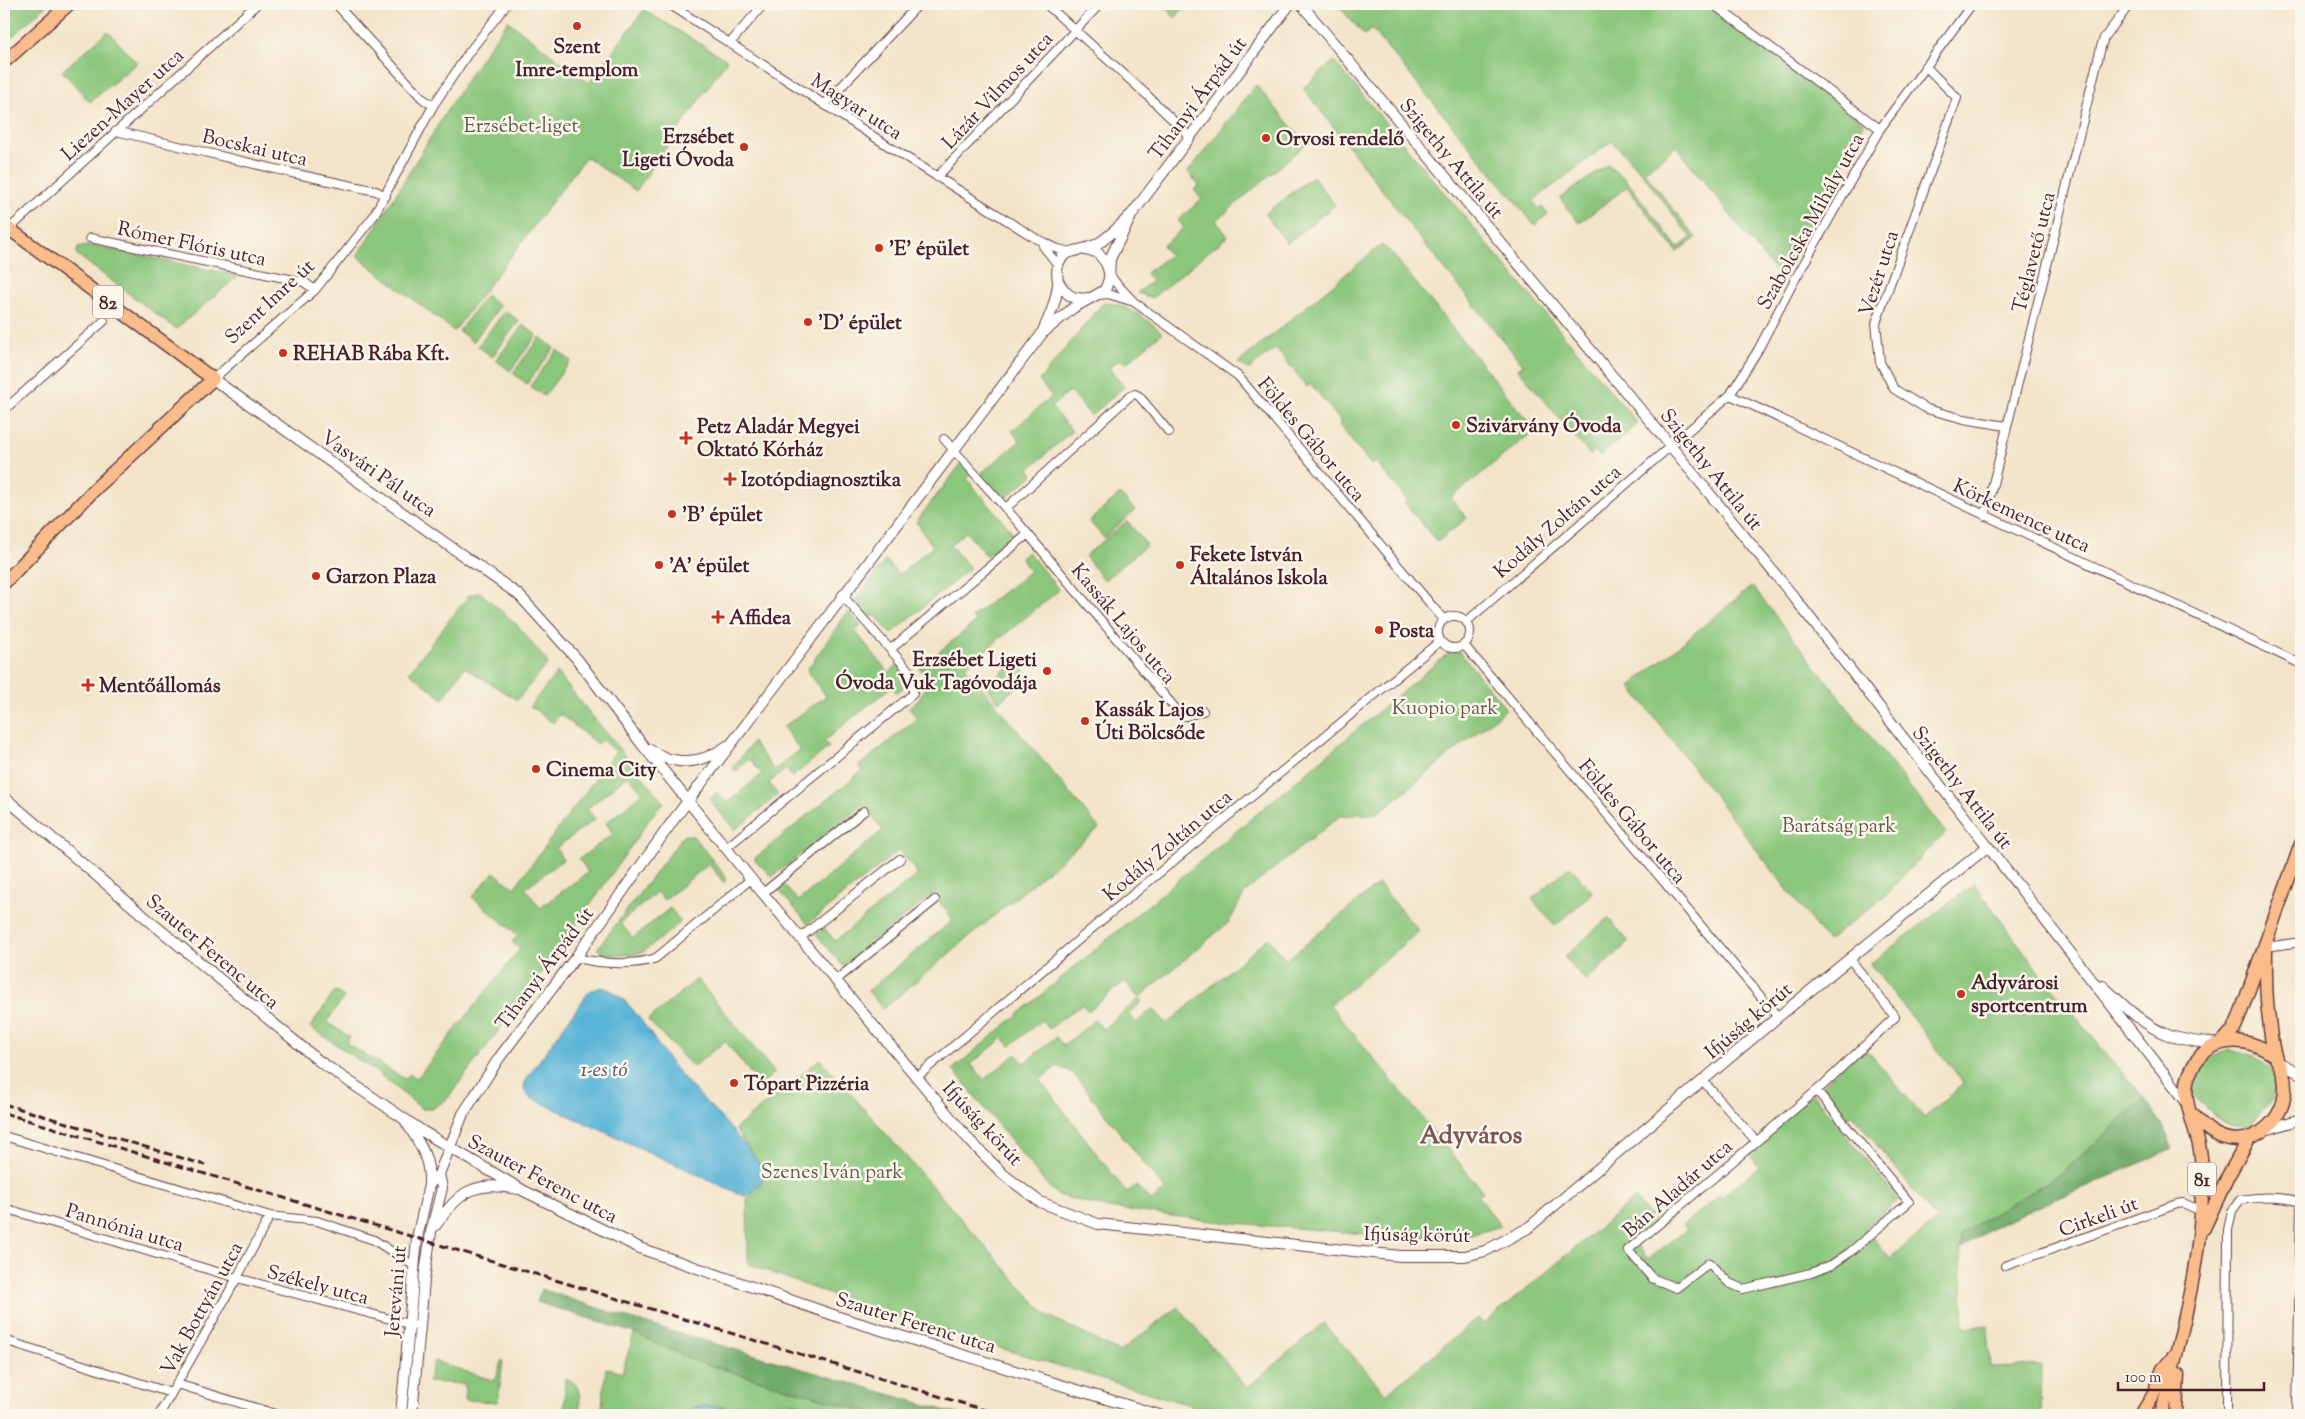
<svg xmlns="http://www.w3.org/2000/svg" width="2305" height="1419" font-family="'Sorts Mill Goudy',serif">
	<rect width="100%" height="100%" fill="#fbf7ec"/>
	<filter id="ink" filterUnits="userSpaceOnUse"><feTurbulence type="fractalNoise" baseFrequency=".02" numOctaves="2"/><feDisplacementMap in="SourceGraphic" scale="10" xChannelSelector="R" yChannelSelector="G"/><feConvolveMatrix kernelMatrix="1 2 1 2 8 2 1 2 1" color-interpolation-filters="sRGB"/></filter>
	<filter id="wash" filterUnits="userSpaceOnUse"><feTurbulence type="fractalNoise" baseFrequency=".0096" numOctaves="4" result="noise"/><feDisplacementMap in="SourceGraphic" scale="20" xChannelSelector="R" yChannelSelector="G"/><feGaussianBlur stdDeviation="1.12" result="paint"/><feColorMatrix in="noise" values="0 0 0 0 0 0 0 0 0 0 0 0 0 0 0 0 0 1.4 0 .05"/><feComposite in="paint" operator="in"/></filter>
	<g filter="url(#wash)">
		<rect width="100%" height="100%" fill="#f3e4c9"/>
		<path fill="#8ac67b" stroke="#6a7253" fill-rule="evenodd" d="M 4,4 L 48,4 L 4,44 Z
			M 1161,4 L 1187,4 L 1175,18 Z
			M 1337,4 L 1705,4 L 1864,122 L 1780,278 L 1676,146 L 1644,172 L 1696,238 L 1677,252 L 1627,187 L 1579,223 L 1560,198 L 1608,165 L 1626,180 L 1678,248 L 1691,238 L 1641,172 L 1612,141 L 1533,201 L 1539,209 L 1542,207 L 1548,214 L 1535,225 L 1372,29 L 1364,35 Z
			M 644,10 L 727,60 L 636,191 L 586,157 L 454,331 L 357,256 C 409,178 451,95 508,21 L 589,83 Z
			M 108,31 L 137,63 L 90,102 L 62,71 Z
			M 1334,61 L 1638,424 L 1600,456 L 1595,451 L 1590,455 L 1518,369 L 1523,365 L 1421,240 L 1303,88 Z
			M 1256,85 L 1306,144 L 1216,221 L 1228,236 L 1152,298 L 1137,293 L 1152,281 L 1146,273 L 1170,255 L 1162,246 L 1184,228 L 1178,220 L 1202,199 L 1194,190 L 1199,185 L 1188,172 Z
			M 1313,176 L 1335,205 L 1287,243 L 1265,214 Z
			M 91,245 L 230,274 L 239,275 L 176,329 L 76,254 L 78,248 Z
			M 1381,245 L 1390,251 L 1535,430 L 1451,498 L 1467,518 L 1437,542 L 1405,503 L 1407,500 L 1376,462 L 1371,465 L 1339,425 L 1342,423 L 1311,384 L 1307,387 L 1276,348 L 1249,369 L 1238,363 Z
			M 486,295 L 500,306 L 473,342 L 459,331 Z
			M 1109,303 C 1131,307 1147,318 1162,333 L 1125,364 L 1120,359 L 1109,368 L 1124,387 L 1091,416 L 1070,391 L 1051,407 L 1072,431 L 1029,469 L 1033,475 L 1002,501 L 979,475 L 1020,441 L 1012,431 L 1052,396 L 1039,381 L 1102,304 Z
			M 505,311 L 519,321 L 492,357 L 478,346 Z
			M 523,325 L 537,335 L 510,371 L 496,360 Z
			M 540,337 L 554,348 L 527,384 L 513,373 Z
			M 557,350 L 571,361 L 544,396 L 530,386 Z
			M 961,464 L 971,474 L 967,479 L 1014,534 L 987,556 L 966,532 L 950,545 L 970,568 L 891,634 L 875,615 L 869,619 L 854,602 L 886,560 L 898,575 L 933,546 L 916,522 Z
			M 1120,494 L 1135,510 L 1104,538 L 1089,521 Z
			M 1127,521 L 1147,545 L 1104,580 L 1085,556 Z
			M 1028,552 L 1059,590 L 965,667 L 1099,828 L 883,1009 L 868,991 L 953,920 L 933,894 L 843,966 L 816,934 L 824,928 L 835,941 L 918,874 L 899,850 L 808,924 L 777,888 L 783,884 L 798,901 L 883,830 L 863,805 L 772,877 L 754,859 L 862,771 L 859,766 L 917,718 L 909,707 L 919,700 L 926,685 L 920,667 L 976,622 L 972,617 L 1030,571 L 1021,558 Z
			M 1752,586 L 1946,833 L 1925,852 L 1883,898 L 1827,941 L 1630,686 Z
			M 480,592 L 518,626 L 548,663 L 517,700 L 464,667 L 443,699 L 409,672 L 469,595 Z
			M 848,611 L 861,626 L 855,631 L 889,673 L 899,664 L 905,673 L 908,683 L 897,693 L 891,687 L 824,741 L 829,747 L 792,777 L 786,769 L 769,783 L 778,795 L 735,830 L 712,803 L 711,798 L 717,792 L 727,803 L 762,774 L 750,759 L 735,771 L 733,767 L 753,742 L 774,770 L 800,750 L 783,727 L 826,696 L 807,670 Z
			M 1459,651 L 1506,709 L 1378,813 L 1340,816 L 1246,891 L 1229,922 L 1139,998 L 1142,1002 L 1128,1014 L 1136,1023 L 1153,1008 L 1167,1024 L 1268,938 L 1286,960 L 1379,884 L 1419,931 L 1330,1005 L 1483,1192 L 1478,1196 L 1501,1226 L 1468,1236 L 1413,1238 L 1212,1221 L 1109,1208 L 1057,1195 L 1040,1177 L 953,1069 L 1446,655 ZM 1125,981 L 1139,999 L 1103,1029 L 1095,1020 L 1063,1046 L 1056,1037 L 1024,1063 L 1016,1054 L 984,1080 L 971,1064 L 1003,1038 L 1010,1046 L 1042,1020 L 1049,1029 L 1082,1004 L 1088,1011 ZM 1057,1066 L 1073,1073 L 1165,1190 L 1151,1201 L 1136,1185 L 1127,1193 L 1040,1080 Z
			M 1015,660 L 1029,676 L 999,702 L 986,687 Z
			M 557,673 L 664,803 L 656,810 L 561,947 L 448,1098 L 432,1109 L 422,1109 L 378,1073 L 310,1027 L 335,991 L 344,997 L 327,1022 L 349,1037 L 346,1043 L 405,1079 L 410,1074 L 417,1078 L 520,949 L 512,942 L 518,935 L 472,897 L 494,872 L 514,888 L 616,751 L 601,740 L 597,744 L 560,714 L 553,723 L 530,706 ZM 628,775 L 643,793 L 606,823 L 613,834 L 579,859 L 588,872 L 540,908 L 525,888 L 563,860 L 556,848 L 595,819 L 587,809 Z
			M 684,835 L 693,836 L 726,877 L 724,883 L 709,864 L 664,900 L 657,892 L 620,923 L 633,938 L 670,908 L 681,922 L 643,952 L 633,955 L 605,955 L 597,949 Z
			M 1570,866 L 1593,893 L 1555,926 L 1532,899 Z
			M 1974,884 L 2042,976 L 2144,1099 L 2062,1173 L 1960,1234 L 1964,1328 L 1987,1325 L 1990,1367 L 2041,1365 L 2040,1415 L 1223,1415 L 867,1308 L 748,1264 L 747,1199 L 767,1175 L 735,1129 L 820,1059 L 1045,1314 L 1119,1352 L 1178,1307 L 1247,1388 L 1324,1323 L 1386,1394 L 1478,1318 L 1484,1324 L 1635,1198 L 1657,1224 L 1672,1212 L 1675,1215 L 1637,1245 L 1648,1259 L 1687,1230 L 1683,1225 L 1720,1195 L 1722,1197 L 1759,1167 L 1746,1150 L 1813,1094 L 1899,1200 L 1865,1227 L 1890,1258 L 1937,1220 L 1852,1114 L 1847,1118 L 1822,1086 L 1863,1045 L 1924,1118 L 1964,1083 L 1870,964 Z
			M 1608,918 L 1629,942 L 1586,981 L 1564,957 Z
			M 697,979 L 775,1073 L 760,1085 L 725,1041 L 693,1067 L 648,1020 Z
			M 2230,1050 L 2252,1054 L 2275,1073 C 2279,1106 2264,1105 2248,1127 C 2219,1127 2211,1112 2192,1094 C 2197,1068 2205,1057 2230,1050 Z
			M 634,1333 L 695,1361 L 879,1415 L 841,1415 L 794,1403 L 779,1404 L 753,1411 L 738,1411 L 727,1407 L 711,1406 L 695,1407 L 681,1415 L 601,1415 L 606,1368 L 622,1373 Z
			M 434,1361 L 495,1381 L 501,1361 L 503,1361 L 498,1402 L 465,1400 L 465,1384 L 428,1382 Z
			M 565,1378 C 583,1384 580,1399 579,1415 L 564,1415 Z"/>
		<path fill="#6fab6b" stroke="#5c654b" d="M 2144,1099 L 2162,1124 L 2173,1149 L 2003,1222 L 1961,1248 L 1960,1234 L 2062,1173 Z
			M 541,1289 L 637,1321 L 961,1415 L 879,1415 L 695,1361 L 634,1333 L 537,1302 Z"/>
		<path fill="#59b4d7" stroke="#526a81" d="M 602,987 C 629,993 653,1040 670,1062 C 692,1090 720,1114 742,1142 C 749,1150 758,1160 762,1170 C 766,1181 755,1192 745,1196 L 733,1191 L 529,1097 C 521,1089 524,1084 529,1075 L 585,997 L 590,991 Z
			M 794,1403 L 841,1415 L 681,1415 C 703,1397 727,1412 752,1411 C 766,1410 779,1404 794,1403 Z"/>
	</g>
	<g filter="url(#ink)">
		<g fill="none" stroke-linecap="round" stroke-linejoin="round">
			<g stroke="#633d43" stroke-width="10">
				<path id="minor" d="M 336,4 L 422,98 L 433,106
					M 669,4 L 893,149 L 1035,238 L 1058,249 L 1070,252
					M 1046,4 L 1147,95 L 1189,136
					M 1713,4 L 1880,129
					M 730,43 L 764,4
					M 1925,66 L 1957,98 L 1876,323 L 1880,362 L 1894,389 L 1927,409 L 1964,419 L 2006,426
					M 824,105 L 919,4
					M 116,131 L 292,173 L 376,191 L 386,196
					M 937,177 L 1100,4
					M 9,229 L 257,4
					M 90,238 L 304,282 L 315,290
					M 1043,246 L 1058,265
					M 1109,273 L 1115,282 L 1134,302 L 1238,376 L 1444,620
					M 1099,295 L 1108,294 L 1131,301
					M 213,379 L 315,290 L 373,217 L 433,106 L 469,52 L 507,4
					M 1730,395 L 2301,664
					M 4,410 L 104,321
					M 944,439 L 1016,520 L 1181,715 L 1186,716 L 1203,711
					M 1006,508 L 1130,396 L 1135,394 L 1139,396 L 1169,432
					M 1985,516 L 2101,47 L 2104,38 L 2130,4
					M 959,592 L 1028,534
					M1438 632a16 16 0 1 1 32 0a16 16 0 1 1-32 0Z
					M 1466,622 L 1730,395 L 1758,350 L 1793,283 L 1880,129 L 1972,4
					M 1464,645 L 1778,1017
					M 891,649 L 956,594
					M 803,784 L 913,694 L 913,680 L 910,672 L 842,595
					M 726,848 L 800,787
					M 763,893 L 864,811
					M 801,937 L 900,859
					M 2266,943 L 2273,946 L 2301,942
					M 576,957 C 595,964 636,966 656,958 L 751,879
					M 836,980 L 935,900
					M 917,1077 L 1102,920 L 1440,641
					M 1703,1081 L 1756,1141
					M 1817,1091 L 1909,1202 L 1849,1253 L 1831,1265 L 1811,1273 L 1743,1289 L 1729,1283 L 1709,1263 L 1676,1288 L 1652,1278 L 1628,1250 L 1822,1086 L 1895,1017 L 1850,959
					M 4,1136 L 270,1216 L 317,1221 L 374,1240 L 414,1266
					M 4,1208 L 237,1278 L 420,1327
					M 2005,1266 L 2177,1204 L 2183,1203 L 2201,1211
					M 4,1340 L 171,1393
					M 177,1384 L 279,1415
					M 2227,1408 L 2228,1230 L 2232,1211 L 2240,1200 C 2262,1196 2280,1196 2301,1202
					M 159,1415 L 237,1278 L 270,1216
					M 2297,1415 L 2301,1200"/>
			</g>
			<g stroke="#633d43" stroke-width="12">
				<path id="tertiary" d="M 1301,4 L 1660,433 L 1793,596 L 2188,1104
					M 1085,250 L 1097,252 L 1106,263 L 1109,272
					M 1058,281 C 1065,293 1072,301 1088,298
					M 1044,332 L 1073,308 L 1105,290 L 1109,279 L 1110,259 L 1132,214 L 1290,4
					M 213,379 L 519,595 L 577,659 L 641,743 L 751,879 L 970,1141 L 1004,1175 L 1040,1202 L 1098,1224 L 1401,1256 L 1465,1256 L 1485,1251 L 1528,1228 L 1778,1017 L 1987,847
					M 650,750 C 676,767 702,764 727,746
					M 4,797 L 152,923 L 319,1061 L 422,1131 L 524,1191 L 642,1249 L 842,1318 L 1159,1415
					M 2103,986 C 2121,1003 2144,1026 2168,1035 C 2184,1041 2201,1042 2218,1044
					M 2278,1062 L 2301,1074
					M 406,1122 C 420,1144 430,1157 429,1185
					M 2265,1130 L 2301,1119
					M 436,1225 C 459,1191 476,1180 518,1189
					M 401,1415 L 417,1238 L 429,1185 L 439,1174
					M 412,1415 L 424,1280 L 431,1232 L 442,1188 L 439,1174 L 463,1114 L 499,1058 L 576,957 L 672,822 L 1041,335 C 1049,318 1056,303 1058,284 C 1058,278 1056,271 1058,265 C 1063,247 1085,252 1097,244 C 1110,237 1121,224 1132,214"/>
			</g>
			<g stroke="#633d43" stroke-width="15">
				<path id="primary" d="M 4,62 L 69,4
					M 4,225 L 213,379 L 95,489 L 4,583
					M 2223,1041 L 2234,1029 L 2238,1020 L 2301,844
					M 2193,1115 C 2207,1131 2223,1143 2245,1139 C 2256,1136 2267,1129 2274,1120 C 2285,1106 2288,1087 2282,1070 C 2280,1065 2277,1061 2275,1056 C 2272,1045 2270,1031 2269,1019 C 2265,994 2266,968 2266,943
					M 2204,1228 L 2228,1176 L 2250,1137
					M 2141,1415 L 2152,1397 L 2163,1369 L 2174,1356
					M 2161,1415 C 2181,1335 2208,1240 2201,1157 C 2199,1130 2178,1099 2190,1073 C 2206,1035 2245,1034 2275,1056
					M 2176,1415 L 2178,1374"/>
			</g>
			<use href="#minor" stroke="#fff" stroke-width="8"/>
			<use href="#tertiary" stroke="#fff" stroke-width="10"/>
			<use href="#primary" stroke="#fabc8b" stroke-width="12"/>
			<path stroke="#4a1f2b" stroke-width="3" stroke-dasharray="8 4" stroke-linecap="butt" d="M 4,1104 L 205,1165
				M 4,1113 L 1001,1415"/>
		</g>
	</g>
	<g fill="#c8321e" stroke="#fbf7ec" stroke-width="2">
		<circle cx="577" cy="26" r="5"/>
		<circle cx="1266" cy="138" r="5"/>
		<circle cx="744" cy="147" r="5"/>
		<circle cx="879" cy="248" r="5"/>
		<circle cx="808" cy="322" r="5"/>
		<circle cx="283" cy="353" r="5"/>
		<circle cx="1456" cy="425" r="5"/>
		<path d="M683.5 430.5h5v5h5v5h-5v5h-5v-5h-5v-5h5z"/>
		<path d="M727.5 471.5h5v5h5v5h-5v5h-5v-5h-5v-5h5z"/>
		<circle cx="672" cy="514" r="5"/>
		<circle cx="659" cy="565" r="5"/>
		<circle cx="1180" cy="565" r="5"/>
		<circle cx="316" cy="576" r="5"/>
		<path d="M715.5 609.5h5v5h5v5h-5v5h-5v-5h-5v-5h5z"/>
		<circle cx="1379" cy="630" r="5"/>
		<circle cx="1047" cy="671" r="5"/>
		<path d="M85.5 677.5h5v5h5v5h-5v5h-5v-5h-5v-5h5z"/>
		<circle cx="1085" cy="721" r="5"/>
		<circle cx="536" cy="769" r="5"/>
		<circle cx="1961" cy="994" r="5"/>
		<circle cx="734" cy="1083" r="5"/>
	</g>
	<g text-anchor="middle" stroke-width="5" stroke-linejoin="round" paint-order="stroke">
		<g fill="#fbf7ec" stroke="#7f6065" stroke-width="1">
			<rect x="93" y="285.5" width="30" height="33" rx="4"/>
			<rect x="2188" y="1162.5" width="28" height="33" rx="4"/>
		</g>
		<g font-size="19" font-weight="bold" fill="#4a1f2b">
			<text x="108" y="309">82</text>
			<text x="2202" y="1186">81</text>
		</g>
		<g font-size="20" font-weight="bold" fill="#4a1f2b" stroke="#fbf7ec" text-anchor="start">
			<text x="577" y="53" text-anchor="middle">Szent<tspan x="577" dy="23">Imre-templom</tspan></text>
			<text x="734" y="143" text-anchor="end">Erzsébet<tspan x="734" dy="23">Ligeti Óvoda</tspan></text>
			<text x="1276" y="145">Orvosi rendelő</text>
			<text x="889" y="255">'E' épület</text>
			<text x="818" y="329">'D' épület</text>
			<text x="293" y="360">REHAB Rába Kft.</text>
			<text x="1466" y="432">Szivárvány Óvoda</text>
			<text x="697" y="433">Petz Aladár Megyei<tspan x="697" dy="23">Oktató Kórház</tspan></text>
			<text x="741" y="486">Izotópdiagnosztika</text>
			<text x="682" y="521">'B' épület</text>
			<text x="1190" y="561">Fekete István<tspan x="1190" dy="23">Általános Iskola</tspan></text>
			<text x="669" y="572">'A' épület</text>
			<text x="326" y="583">Garzon Plaza</text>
			<text x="729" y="624">Affidea</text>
			<text x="1389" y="637">Posta</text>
			<text x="1037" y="666" text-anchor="end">Erzsébet Ligeti<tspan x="1037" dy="23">Óvoda Vuk Tagóvodája</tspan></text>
			<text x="99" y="692">Mentőállomás</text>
			<text x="1095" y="716">Kassák Lajos<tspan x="1095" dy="23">Úti Bölcsőde</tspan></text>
			<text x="546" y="776">Cinema City</text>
			<text x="1971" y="989">Adyvárosi<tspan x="1971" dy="23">sportcentrum</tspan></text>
			<text x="744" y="1090">Tópart Pizzéria</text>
		</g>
		<g font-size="20" fill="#4a1f2b" stroke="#fbf7ec">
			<text transform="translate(997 90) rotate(-47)" y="7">Lázár Vilmos utca</text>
			<text transform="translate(1197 98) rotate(-53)" y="7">Tihanyi Árpád út</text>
			<text transform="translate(122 104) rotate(-42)" y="7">Liezen-Mayer utca</text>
			<text transform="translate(857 106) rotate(33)" y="7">Magyar utca</text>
			<text transform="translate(255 147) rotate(13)" y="7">Bocskai utca</text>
			<text transform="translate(1452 158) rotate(50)" y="7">Szigethy Attila út</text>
			<text transform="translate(1810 221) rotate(-61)" y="7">Szabolcska Mihály utca</text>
			<text transform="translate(192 243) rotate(12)" y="7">Rómer Flóris utca</text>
			<text transform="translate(2033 252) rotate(-76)" y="7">Téglavető utca</text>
			<text transform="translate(1878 273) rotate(-72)" y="7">Vezér utca</text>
			<text transform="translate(269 301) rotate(-43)" y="7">Szent Imre út</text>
			<text transform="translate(1312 439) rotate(50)" y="7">Földes Gábor utca</text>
			<text transform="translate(1712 469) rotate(51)" y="7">Szigethy Attila út</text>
			<text transform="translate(379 473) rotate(35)" y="7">Vasvári Pál utca</text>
			<text transform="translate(2022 515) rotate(25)" y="7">Körkemence utca</text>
			<text transform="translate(1557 521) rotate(-41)" y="7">Kodály Zoltán utca</text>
			<text transform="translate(1124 623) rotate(50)" y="7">Kassák Lajos utca</text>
			<text transform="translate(1963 787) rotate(52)" y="7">Szigethy Attila út</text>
			<text transform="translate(1633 821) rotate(50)" y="7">Földes Gábor utca</text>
			<text transform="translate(1167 845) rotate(-40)" y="7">Kodály Zoltán utca</text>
			<text transform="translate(213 951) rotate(40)" y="7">Szauter Ferenc utca</text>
			<text transform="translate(544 968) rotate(-53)" y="7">Tihanyi Árpád út</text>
			<text transform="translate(1748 1020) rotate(-40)" y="7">Ifjúság körút</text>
			<text transform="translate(983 1123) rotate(47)" y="7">Ifjúság körút</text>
			<text transform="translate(543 1178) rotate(28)" y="7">Szauter Ferenc utca</text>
			<text transform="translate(1677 1188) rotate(-41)" y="7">Bán Aladár utca</text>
			<text transform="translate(2098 1216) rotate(-20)" y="7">Cirkeli út</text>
			<text transform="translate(125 1227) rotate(17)" y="7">Pannónia utca</text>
			<text transform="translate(1417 1234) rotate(1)" y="7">Ifjúság körút</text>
			<text transform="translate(318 1284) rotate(15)" y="7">Székely utca</text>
			<text transform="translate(395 1291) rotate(-85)" y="7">Jereváni út</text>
			<text transform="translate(201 1308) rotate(-61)" y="7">Vak Bottyán utca</text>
			<text transform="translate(916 1322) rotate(17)" y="7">Szauter Ferenc utca</text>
		</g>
		<g font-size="20" fill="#605947" stroke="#fbf7ec">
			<text x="521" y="132">Erzsébet-liget</text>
			<text x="1445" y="714">Kuopio park</text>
			<text x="1839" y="832">Barátság park</text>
			<text x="832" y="1178">Szenes Iván park</text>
		</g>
		<g font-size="21" font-style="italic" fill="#4f5367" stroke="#fbf7ec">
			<text x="604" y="1076">1-es tó</text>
		</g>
		<g font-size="25" font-weight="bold" fill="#7d5252" stroke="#fbf7ec">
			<text x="1471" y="1143">Adyváros</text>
		</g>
	</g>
	<rect width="2305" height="1419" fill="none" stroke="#fbf7ec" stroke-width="20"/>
	<path d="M2118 1382v8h146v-8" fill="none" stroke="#4a1f2b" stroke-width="2.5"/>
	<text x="2125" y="1382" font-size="15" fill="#4a1f2b" stroke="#fbf7ec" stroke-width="4" paint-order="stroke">100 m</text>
</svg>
